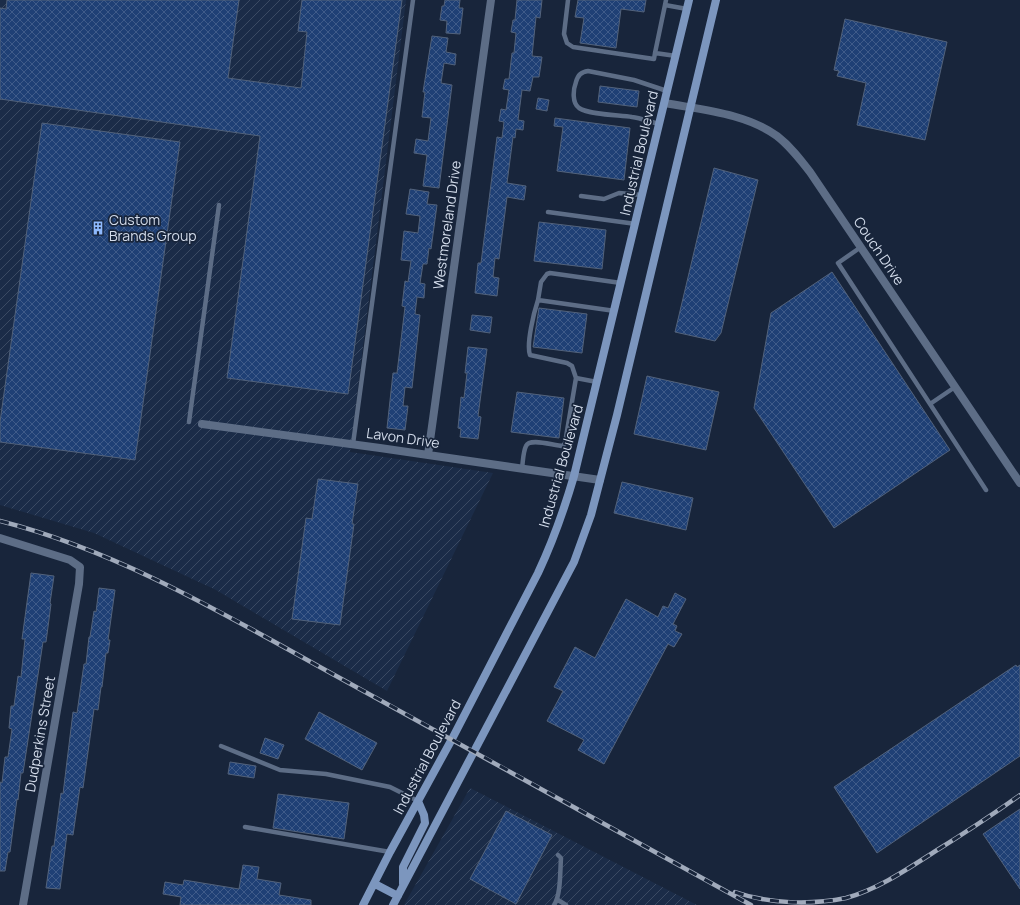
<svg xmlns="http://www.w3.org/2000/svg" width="1020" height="905" font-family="Manrope,sans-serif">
	<defs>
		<pattern id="industrial-furrows" width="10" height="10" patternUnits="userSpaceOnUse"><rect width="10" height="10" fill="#1b2c48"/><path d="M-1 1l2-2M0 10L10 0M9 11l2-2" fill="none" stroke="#3b4a63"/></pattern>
		<pattern id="building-cross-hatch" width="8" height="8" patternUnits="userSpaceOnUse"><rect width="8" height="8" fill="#1f4075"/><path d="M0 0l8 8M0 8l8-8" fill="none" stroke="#3f5b89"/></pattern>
	</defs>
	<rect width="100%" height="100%" fill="#18253b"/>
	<path fill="url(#industrial-furrows)" d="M 0,0 L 406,0 L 350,452 L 493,473 L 387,691 L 216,590 L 94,533 L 0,505 Z
		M 470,788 L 697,905 L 404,905 Z"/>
	<path fill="url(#building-cross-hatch)" stroke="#52627b" d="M 7,0 L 239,0 L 228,78 L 301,88 L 307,32 L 298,31 L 302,0 L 402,0 L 348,394 L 227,378 L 260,136 L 0,99 L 0,8 L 6,9 Z
		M 445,0 L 460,0 L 459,8 L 463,8 L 460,34 L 446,33 L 447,21 L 440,20 L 442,6 L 444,6 Z
		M 517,0 L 542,0 L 540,18 L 536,17 L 532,56 L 542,57 L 539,77 L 533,77 L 530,91 L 522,90 L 518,120 L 524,121 L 523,130 L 516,129 L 515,138 L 513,137 L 507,183 L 526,186 L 524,200 L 507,197 L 499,259 L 495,258 L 493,277 L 499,278 L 497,296 L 475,293 L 478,263 L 481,263 L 497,137 L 502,138 L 504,122 L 499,121 L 501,109 L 506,110 L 509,90 L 503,89 L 505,79 L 509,79 L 512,53 L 514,53 L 516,33 L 511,32 L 513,20 L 515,20 Z
		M 578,0 L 646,0 L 644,12 L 621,9 L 616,48 L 580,43 L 584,18 L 575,17 Z
		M 845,19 L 947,42 L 925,140 L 857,125 L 866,83 L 837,76 L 839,71 L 834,70 Z
		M 432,36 L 448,38 L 446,52 L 456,54 L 455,65 L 444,63 L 441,83 L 452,85 L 439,188 L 423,186 L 427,155 L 414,153 L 416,139 L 428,141 L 431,118 L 422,117 L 425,92 L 423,92 Z
		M 600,86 L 639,91 L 637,107 L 598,102 Z
		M 538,98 L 549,100 L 547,111 L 536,109 Z
		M 555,118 L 630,128 L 624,180 L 557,171 L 563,127 L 554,126 Z
		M 42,123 L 180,142 L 135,460 L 0,442 L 0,422 Z
		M 714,168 L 758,180 L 721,333 L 715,341 L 675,332 Z
		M 410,189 L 429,192 L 427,204 L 437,205 L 431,249 L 429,248 L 427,264 L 423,264 L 420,283 L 425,284 L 424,298 L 417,297 L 415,314 L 420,315 L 412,388 L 405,387 L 403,406 L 408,406 L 405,430 L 387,428 L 393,373 L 397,373 L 405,307 L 402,306 L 405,281 L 408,282 L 411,261 L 401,260 L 404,231 L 418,233 L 420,216 L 406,214 Z
		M 539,222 L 606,230 L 602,269 L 534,261 Z
		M 832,272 L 950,450 L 834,528 L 754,408 L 771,313 Z
		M 539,308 L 587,314 L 582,353 L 533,347 Z
		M 472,315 L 492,317 L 490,333 L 470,330 Z
		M 468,347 L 487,349 L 478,416 L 481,417 L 478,439 L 460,437 L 461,429 L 458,428 L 461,397 L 464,398 L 467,373 L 465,373 Z
		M 647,376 L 719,392 L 706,450 L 634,434 Z
		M 517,392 L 564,398 L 559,438 L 511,432 Z
		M 318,479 L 358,484 L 352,524 L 354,524 L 340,625 L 292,619 L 306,518 L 312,519 Z
		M 622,482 L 693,498 L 686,530 L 614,513 Z
		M 31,573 L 54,576 L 50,603 L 51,604 L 46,642 L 43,642 L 23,773 L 21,773 L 18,800 L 17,799 L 10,852 L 8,852 L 5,871 L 0,871 L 0,782 L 2,783 L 5,757 L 8,757 L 12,729 L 9,728 L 11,706 L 14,706 L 18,676 L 21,677 L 25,639 L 22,639 Z
		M 99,588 L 115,590 L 108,640 L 110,640 L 108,653 L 106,653 L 102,687 L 101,687 L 98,710 L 94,709 L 83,788 L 80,787 L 73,835 L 67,834 L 60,889 L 46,888 L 52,846 L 54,846 L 61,793 L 63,794 L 73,712 L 77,713 L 84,664 L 86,664 L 89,637 L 90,637 L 94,611 L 96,612 Z
		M 675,593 L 686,599 L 673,624 L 677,626 L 675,631 L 682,634 L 674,647 L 668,644 L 604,764 L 578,750 L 584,740 L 547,721 L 563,691 L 554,687 L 575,647 L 595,658 L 626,599 L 658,617 L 663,606 L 668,608 Z
		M 1016,665 L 1017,667 L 1020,665 L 1020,756 L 877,853 L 834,787 Z
		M 319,712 L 377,743 L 362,770 L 305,739 Z
		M 265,738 L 284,745 L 278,759 L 260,753 Z
		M 230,762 L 256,766 L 254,778 L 228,774 Z
		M 278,794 L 349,803 L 344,839 L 273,828 Z
		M 1020,809 L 1020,889 L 983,834 Z
		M 506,811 L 552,835 L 516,904 L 470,879 Z
		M 243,865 L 259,867 L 257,879 L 281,883 L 279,895 L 311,900 L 311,905 L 180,905 L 181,897 L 163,894 L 165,882 L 183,885 L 184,880 L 239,889 Z"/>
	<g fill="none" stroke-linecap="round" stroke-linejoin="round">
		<path stroke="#5d6d86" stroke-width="4.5" d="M 568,0 L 564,34 L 567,43 L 573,47 L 654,59 L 655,53
			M 666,0 L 665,5 L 687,9
			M 665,5 L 655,53 L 676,56
			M 659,124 C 650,122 641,118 632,117 C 619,115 590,115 579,108 C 572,103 573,90 576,82 C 578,75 581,72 588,71 L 634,80 L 667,91
			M 581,196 L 604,199 L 619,193 L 642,195
			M 548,212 L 636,224
			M 861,247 L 838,263 L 930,404 L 955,387
			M 615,311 L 538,300 L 541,282 L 547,274 L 550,273 L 621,283
			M 576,378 L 597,382
			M 930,404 L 986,490
			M 189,422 L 219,205
			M 353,444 L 413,0
			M 522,468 C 523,462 523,452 526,446 C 530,437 554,446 563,446 L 565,443 L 576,378 L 572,366 L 567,363 L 530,355 C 526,344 534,312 538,300
			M 221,746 L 280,770 L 326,774 L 390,787 L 418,801
			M 245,827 L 390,852
			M 558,900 L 566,905
			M 554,905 C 561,895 560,871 561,858 L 558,855"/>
		<path stroke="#5d6d86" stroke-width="8" d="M 665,103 C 702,110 745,113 777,136 C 790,146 800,159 810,172 L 1020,483
			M 202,424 L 380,448 L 600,480
			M 428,455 L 491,0
			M 0,538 L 70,560 L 80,567 L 79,584 L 23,905"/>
		<path stroke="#7c96be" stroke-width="8" d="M 375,884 L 398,896
			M 403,884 L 403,867 L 425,823 L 424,815 L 418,801
			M 363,905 L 390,852 L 452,739 L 538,573 C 553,541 564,510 574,476 L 689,0
			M 393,905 L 574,562 L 591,515 L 617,415 L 716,0"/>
		<g stroke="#a0aabb" stroke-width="4.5">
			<path id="rail" d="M 0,521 C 121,552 229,617 338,677 C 476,752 613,829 751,905
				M 735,892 C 769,904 811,905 846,898 C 878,889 906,870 934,852 C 963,834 992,815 1020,795"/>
		</g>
		<use href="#rail" stroke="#18253b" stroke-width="3" stroke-dasharray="9" stroke-linecap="butt"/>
	</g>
	<defs>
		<g id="building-bare" transform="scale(1.08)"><path d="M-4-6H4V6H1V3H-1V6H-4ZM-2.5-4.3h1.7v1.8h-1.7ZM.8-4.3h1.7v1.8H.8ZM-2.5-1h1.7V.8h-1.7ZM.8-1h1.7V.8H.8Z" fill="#8eb9fd" stroke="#18253b" stroke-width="2.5" paint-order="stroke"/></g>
	</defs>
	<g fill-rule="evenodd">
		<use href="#building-bare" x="98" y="228"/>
	</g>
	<g text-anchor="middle" stroke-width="3.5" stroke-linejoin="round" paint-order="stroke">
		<g font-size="14" fill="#d3dceb" stroke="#18253b">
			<text transform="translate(639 153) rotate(-77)" y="5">Industrial Boulevard</text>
			<text transform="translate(447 225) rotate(-82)" y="5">Westmoreland Drive</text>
			<text transform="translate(879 251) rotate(56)" y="5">Couch Drive</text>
			<text transform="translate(403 438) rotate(8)" y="5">Lavon Drive</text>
			<text transform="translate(561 466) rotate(-74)" y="5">Industrial Boulevard</text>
			<text transform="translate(40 734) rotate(-80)" y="5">Dudperkins Street</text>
			<text transform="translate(427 757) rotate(-62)" y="5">Industrial Boulevard</text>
		</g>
		<g font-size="14" fill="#d3dceb" stroke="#18253b" text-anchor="start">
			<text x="109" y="225">Custom<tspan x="109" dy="16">Brands Group</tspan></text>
		</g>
	</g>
</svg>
